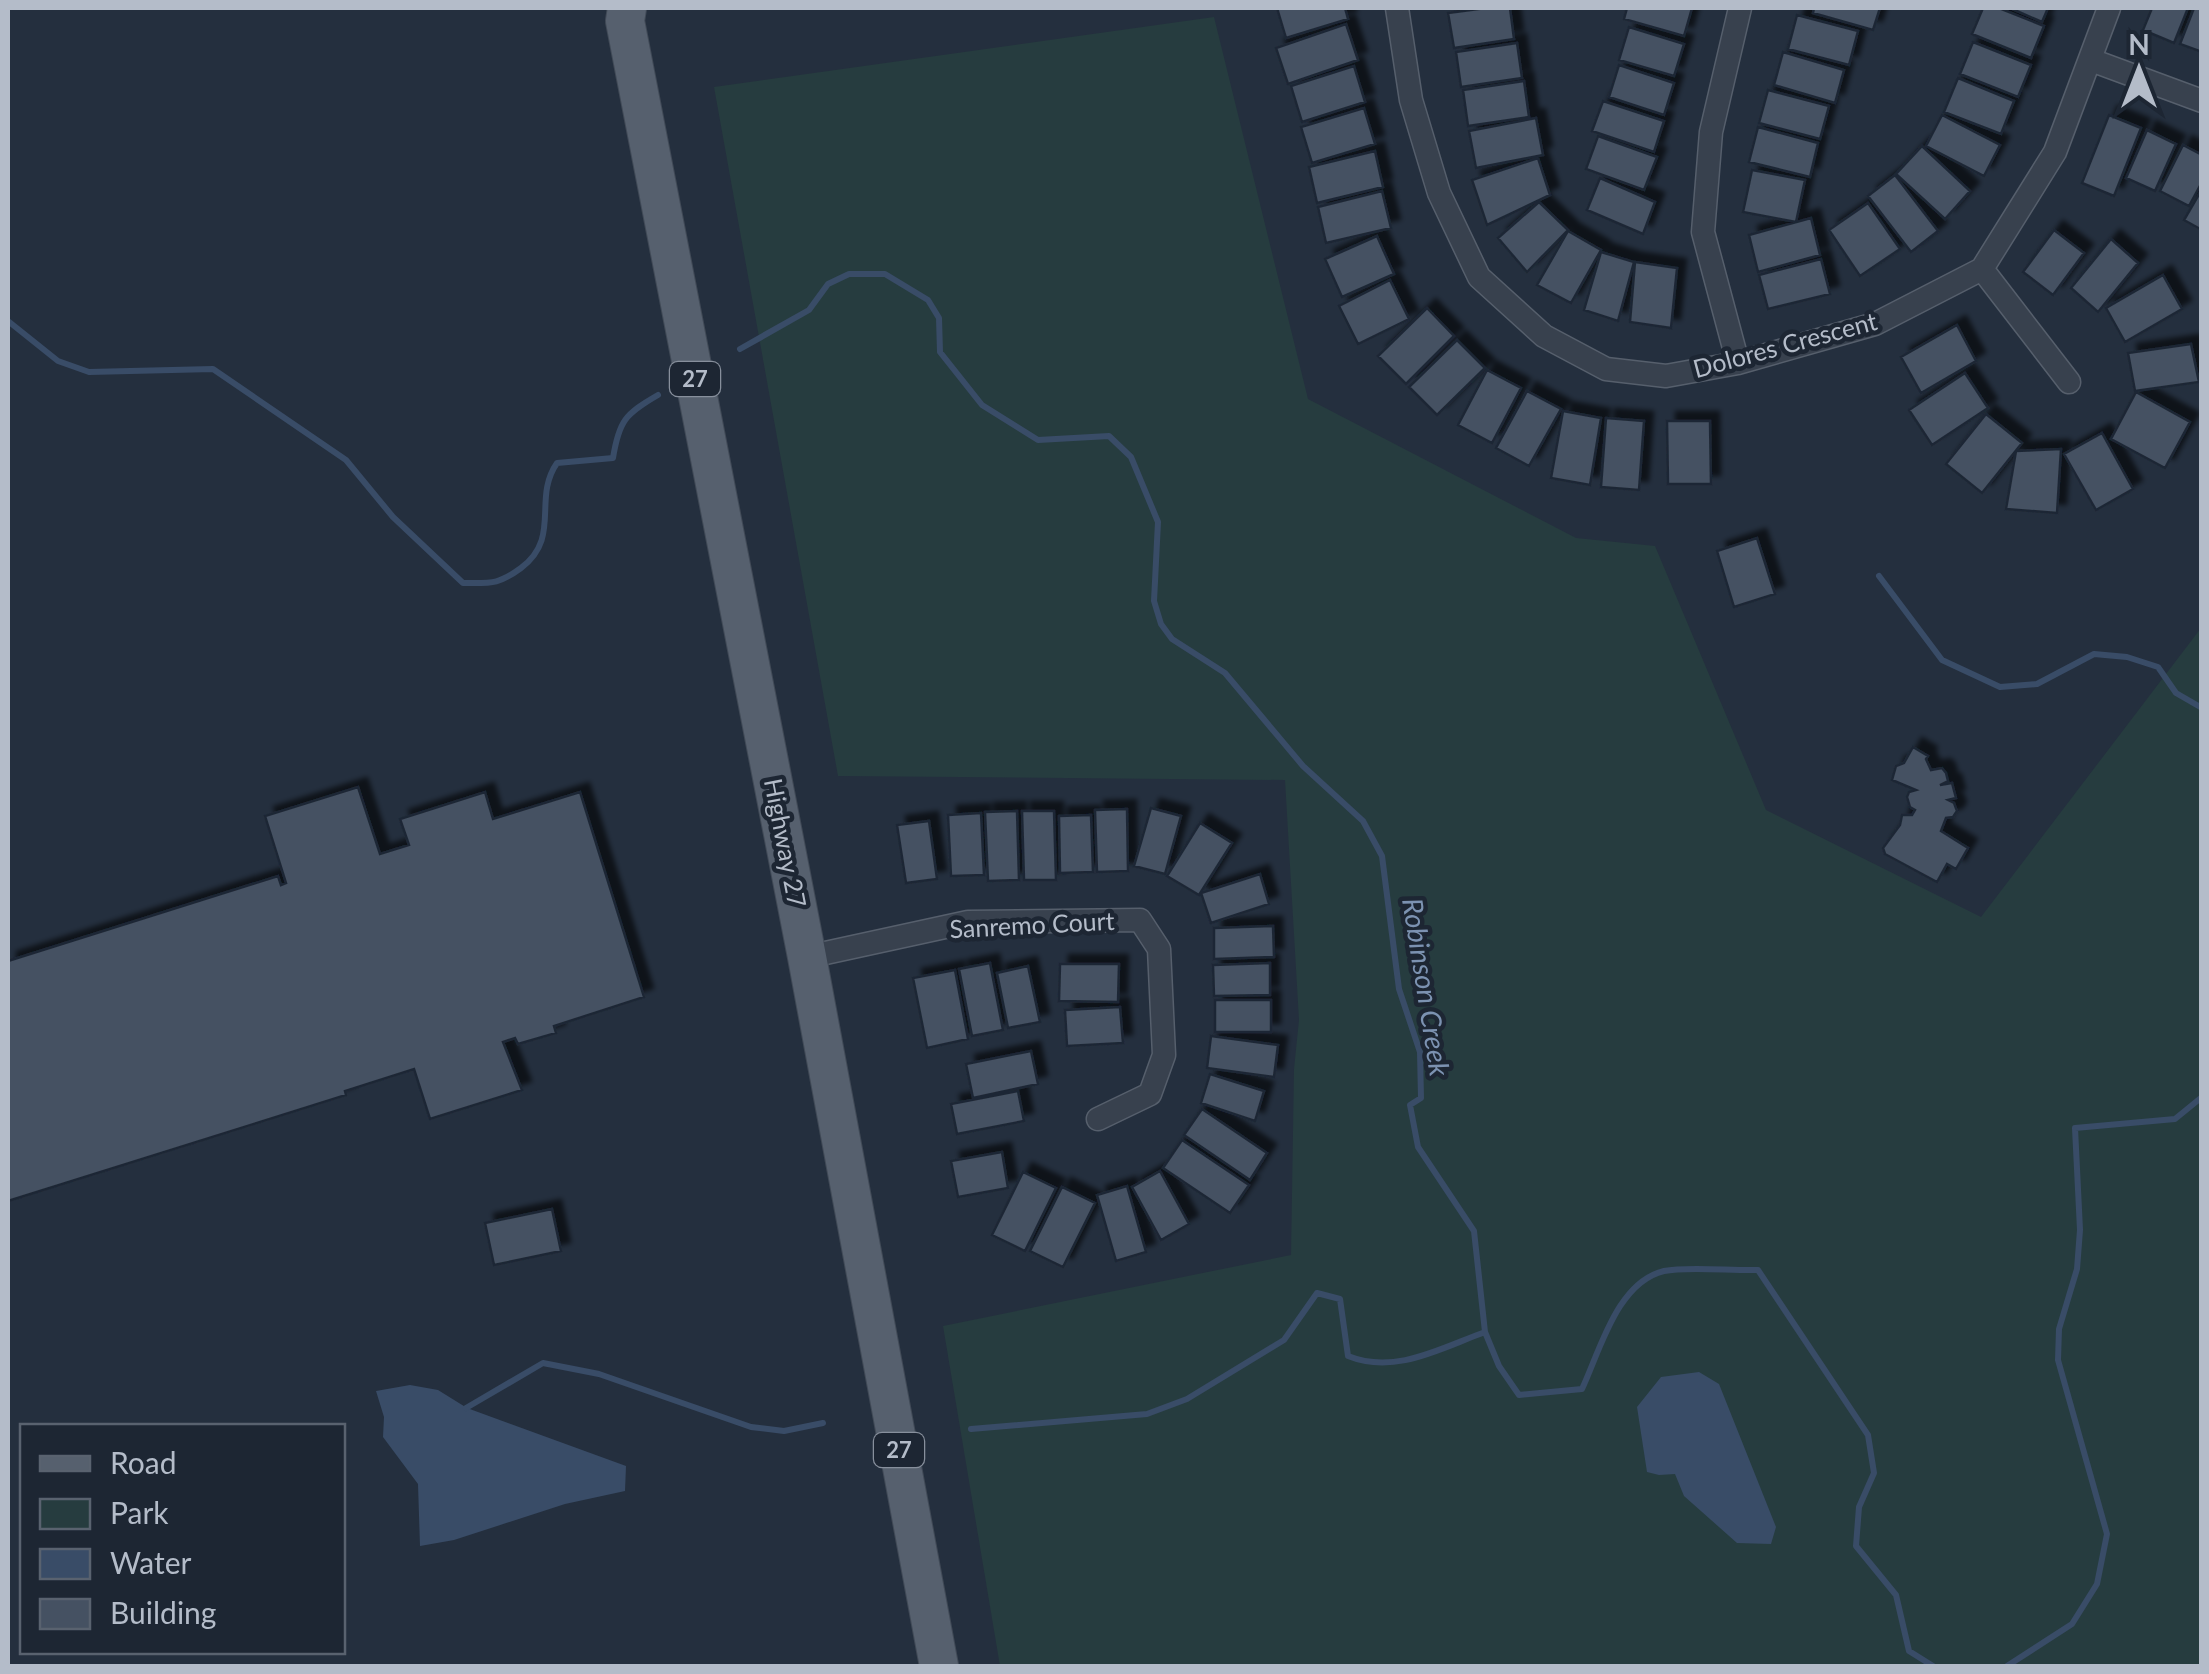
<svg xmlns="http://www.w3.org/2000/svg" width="2209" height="1674" font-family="Lato,sans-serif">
	<defs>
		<filter id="shadow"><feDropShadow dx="9" dy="-9" stdDeviation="2.5" flood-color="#0009"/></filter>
	</defs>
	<rect width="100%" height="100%" fill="#242f3e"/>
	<path fill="#263c3f" d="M 1214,17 L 1308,399 L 1576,538 L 1655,546 L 1766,810 L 1981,917 L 2201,628 L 2201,1666 L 1000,1666 L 943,1326 L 1291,1255 L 1294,1069 L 1299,1020 L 1285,780 L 838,776 L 714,87 Z"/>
	<path fill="#394c67" d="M 1699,1372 L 1719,1384 L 1776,1527 L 1771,1544 L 1737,1543 L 1684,1496 L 1675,1474 L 1659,1475 L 1647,1472 L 1637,1407 L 1661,1377 Z
		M 410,1385 L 438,1390 L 467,1408 L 626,1466 L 625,1491 L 565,1504 L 454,1540 L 420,1546 L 418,1484 L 383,1437 L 384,1417 L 376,1391 Z"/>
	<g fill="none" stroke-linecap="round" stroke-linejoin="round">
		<path stroke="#394c67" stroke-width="6" d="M 8,321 L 58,361 L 89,372 L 213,369 L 346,460 L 393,517 L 463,583 C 491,583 498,585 521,568 C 562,537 532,499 557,463 L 613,458 C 619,421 625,414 658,395
			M 740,349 L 809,310 L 828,284 L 849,274 L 885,274 L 928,300 L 939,318 L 940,352 L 982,405 L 1038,440 L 1109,436 L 1131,457 L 1158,522 L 1154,601 L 1161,624 L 1172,639 L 1225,673 L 1303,766 L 1363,821 L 1382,856 L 1399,989 L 1420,1052 L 1421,1098 L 1410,1105 L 1418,1147 L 1474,1231 L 1485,1332 L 1499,1366 L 1519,1395 L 1582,1389 C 1600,1351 1617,1282 1664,1271 C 1687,1266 1733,1271 1758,1270 L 1868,1435 L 1874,1473 L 1859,1507 L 1856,1546 L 1896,1595 L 1909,1651 L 1933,1666
			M 1879,576 L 1942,660 L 2000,687 L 2037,684 L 2094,654 L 2127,657 L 2158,667 L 2176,693 L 2202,708
			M 466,1408 L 543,1363 L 599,1374 L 751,1427 L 784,1431 L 823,1423
			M 971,1429 L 1147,1414 L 1187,1399 L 1284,1340 L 1317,1293 L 1340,1299 L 1348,1356 C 1395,1375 1441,1348 1485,1332
			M 2007,1666 L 2072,1624 L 2097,1584 L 2107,1534 L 2058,1360 L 2059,1329 L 2077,1269 L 2080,1230 L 2075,1128 L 2175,1119 L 2202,1097"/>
	</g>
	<path fill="#455162" stroke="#1f2835" stroke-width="2.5" filter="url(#shadow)" d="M 1277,8 L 1345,8 L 1348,19 L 1286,38 Z
		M 1486,8 L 1510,8 L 1514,39 L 1454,48 L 1448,13 Z
		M 1627,8 L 1692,8 L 1684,36 L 1624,19 Z
		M 1814,8 L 1880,8 L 1873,30 L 1813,13 Z
		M 1983,8 L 1999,8 L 2044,26 L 2031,58 L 1972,34 Z
		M 2010,8 L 2048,8 L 2042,22 Z
		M 2152,8 L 2188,8 L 2174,43 L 2143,30 Z
		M 2194,8 L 2202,8 L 2202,52 L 2180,44 Z
		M 1797,15 L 1858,31 L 1849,65 L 1788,49 Z
		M 1346,24 L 1358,60 L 1288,84 L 1276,48 Z
		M 1629,27 L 1684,44 L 1674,76 L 1619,60 Z
		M 1973,42 L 2031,65 L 2018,97 L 1960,74 Z
		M 1517,43 L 1522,78 L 1461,87 L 1456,52 Z
		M 1783,52 L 1844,70 L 1835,103 L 1774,85 Z
		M 1619,65 L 1674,83 L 1664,115 L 1609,97 Z
		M 1354,66 L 1365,102 L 1302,122 L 1291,86 Z
		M 1958,78 L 2014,101 L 2001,134 L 1944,112 Z
		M 1524,81 L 1529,117 L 1468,126 L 1463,90 Z
		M 1768,90 L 1829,106 L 1820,139 L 1759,123 Z
		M 1603,101 L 1664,121 L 1654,152 L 1592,131 Z
		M 1364,108 L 1375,144 L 1312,163 L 1301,127 Z
		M 1942,115 L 2000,145 L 1984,176 L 1926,146 Z
		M 2109,115 L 2141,128 L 2114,196 L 2082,183 Z
		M 1536,118 L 1543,155 L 1476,168 L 1469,131 Z
		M 1758,127 L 1818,143 L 1810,177 L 1749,162 Z
		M 2147,130 L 2176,144 L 2155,191 L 2126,178 Z
		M 1598,136 L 1657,157 L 1644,190 L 1586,169 Z
		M 2183,145 L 2202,155 L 2202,182 L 2189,206 L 2160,191 Z
		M 1922,146 L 1970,191 L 1945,219 L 1896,174 Z
		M 1375,151 L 1383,187 L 1317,203 L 1309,167 Z
		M 1538,158 L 1550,195 L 1487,225 L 1472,180 Z
		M 1752,170 L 1805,180 L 1796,222 L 1743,212 Z
		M 1895,175 L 1938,231 L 1911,252 L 1868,196 Z
		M 1600,178 L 1655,202 L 1643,234 L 1587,210 Z
		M 2202,189 L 2202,230 L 2184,220 Z
		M 1382,191 L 1391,228 L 1326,243 L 1318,207 Z
		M 1539,202 L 1568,230 L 1527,272 L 1498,238 Z
		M 1868,203 L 1900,249 L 1860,276 L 1829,230 Z
		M 1811,218 L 1820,255 L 1758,272 L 1749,235 Z
		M 2054,230 L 2084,253 L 2053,295 L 2023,272 Z
		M 1568,231 L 1601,250 L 1571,303 L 1537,285 Z
		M 1377,236 L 1394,274 L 1342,297 L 1325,259 Z
		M 2111,239 L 2138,263 L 2098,312 L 2071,288 Z
		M 1601,252 L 1634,262 L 1618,321 L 1584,310 Z
		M 1821,259 L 1830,294 L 1768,309 L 1759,275 Z
		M 1635,262 L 1677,268 L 1671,328 L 1630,322 Z
		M 2163,275 L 2182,309 L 2125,342 L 2106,308 Z
		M 1390,280 L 1409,319 L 1358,344 L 1339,306 Z
		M 1427,308 L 1454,336 L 1406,384 L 1378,356 Z
		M 1957,325 L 1976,361 L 1921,393 L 1901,357 Z
		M 1457,340 L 1485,368 L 1437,415 L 1409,387 Z
		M 2191,344 L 2199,382 L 2135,391 L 2128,353 Z
		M 1487,370 L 1521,388 L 1492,443 L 1458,425 Z
		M 1965,373 L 1988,408 L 1932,445 L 1909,410 Z
		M 1527,391 L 1561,409 L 1529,466 L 1496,448 Z
		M 2136,392 L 2190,422 L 2165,468 L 2111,439 Z
		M 1563,411 L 1601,418 L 1590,485 L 1551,478 Z
		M 1986,414 L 2022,443 L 1982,493 L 1946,464 Z
		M 1606,418 L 1644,421 L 1639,490 L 1601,487 Z
		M 1667,421 L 1710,421 L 1711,484 L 1668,484 Z
		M 2102,433 L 2133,489 L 2096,510 L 2064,454 Z
		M 2061,449 L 2057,513 L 2006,509 L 2016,451 Z
		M 1757,538 L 1775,594 L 1734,607 L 1717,551 Z
		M 1913,747 L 1928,756 L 1926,759 L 1931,770 L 1942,768 L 1946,773 L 1948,781 L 1940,785 L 1952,783 L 1956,798 L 1948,800 L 1954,803 L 1957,811 L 1953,817 L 1946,818 L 1941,831 L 1968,848 L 1956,869 L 1947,864 L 1937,882 L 1885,854 L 1883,848 L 1900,825 L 1902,815 L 1912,815 L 1915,810 L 1910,807 L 1907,797 L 1909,792 L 1916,790 L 1892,780 L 1896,766 L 1904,763 Z
		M 358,787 L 380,854 L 409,845 L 400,819 L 485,792 L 493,819 L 580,792 L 644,997 L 554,1026 L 556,1033 L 518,1044 L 515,1038 L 503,1042 L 522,1090 L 430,1119 L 414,1069 L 345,1091 L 346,1095 L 8,1201 L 8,961 L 278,876 L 281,885 L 286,883 L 265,816 Z
		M 1151,808 L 1181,816 L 1165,874 L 1134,866 Z
		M 1127,809 L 1128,871 L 1097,872 L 1095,810 Z
		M 1017,811 L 1019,880 L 988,881 L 985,812 Z
		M 1022,811 L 1054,811 L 1056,880 L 1024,880 Z
		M 981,813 L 984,875 L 951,876 L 948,815 Z
		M 1091,815 L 1093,872 L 1060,873 L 1059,816 Z
		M 929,821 L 937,879 L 906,883 L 897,825 Z
		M 1200,823 L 1232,843 L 1199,895 L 1167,876 Z
		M 1260,874 L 1269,904 L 1211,923 L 1201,893 Z
		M 1273,926 L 1274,957 L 1214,959 L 1214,928 Z
		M 990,963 L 1003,1030 L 972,1036 L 959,969 Z
		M 1270,963 L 1270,995 L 1214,996 L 1213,965 Z
		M 1060,964 L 1119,964 L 1118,1002 L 1059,1001 Z
		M 1028,966 L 1040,1022 L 1008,1028 L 997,973 Z
		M 955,970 L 968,1039 L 927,1048 L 913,978 Z
		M 1215,1000 L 1271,1000 L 1271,1032 L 1215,1032 Z
		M 1120,1007 L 1123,1043 L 1067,1046 L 1065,1010 Z
		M 1211,1036 L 1278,1045 L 1274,1077 L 1207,1068 Z
		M 1031,1051 L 1038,1084 L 973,1098 L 966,1064 Z
		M 1210,1074 L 1264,1091 L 1255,1121 L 1201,1103 Z
		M 1018,1091 L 1024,1121 L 957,1134 L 951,1104 Z
		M 1202,1109 L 1267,1153 L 1250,1180 L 1184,1135 Z
		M 1182,1140 L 1249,1185 L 1230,1213 L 1163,1168 Z
		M 1002,1152 L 1008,1188 L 958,1197 L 951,1161 Z
		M 1160,1171 L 1189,1224 L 1161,1240 L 1132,1187 Z
		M 1023,1172 L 1056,1188 L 1025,1251 L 992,1235 Z
		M 1127,1186 L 1146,1252 L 1116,1261 L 1097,1195 Z
		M 1062,1187 L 1095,1203 L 1063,1267 L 1030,1251 Z
		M 552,1209 L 561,1251 L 494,1265 L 485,1223 Z"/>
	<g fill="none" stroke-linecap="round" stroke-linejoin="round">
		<g stroke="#565f6c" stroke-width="25">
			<path id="street" d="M 1397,8 L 1411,100 L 1439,193 L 1479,277 L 1544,336 L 1606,369 L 1666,376 L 1738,363 L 1875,324 L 1982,269 L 2055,152 L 2109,8
				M 2091,60 L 2202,101
				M 1982,269 L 2069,382
				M 1738,363 L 1703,232 L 1711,132 L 1740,8
				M 807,957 L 968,922 L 1140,920 L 1159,949 L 1164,1055 L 1150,1094 L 1098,1119"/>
		</g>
		<g stroke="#414a57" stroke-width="40">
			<path id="primary" d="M 627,8 L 625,21 L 807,957 L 939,1666"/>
		</g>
		<use href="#street" stroke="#38414e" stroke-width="22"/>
		<use href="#primary" stroke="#56606e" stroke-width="38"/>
	</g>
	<g text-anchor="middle" stroke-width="9" stroke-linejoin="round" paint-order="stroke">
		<g fill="#1d2633" stroke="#878f9c" stroke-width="2.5">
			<rect x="670" y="362" width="50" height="34" rx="8"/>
			<rect x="874" y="1433" width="50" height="34" rx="8"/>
		</g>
		<g font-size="22" font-weight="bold" fill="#b4bcc9">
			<text x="695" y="387">27</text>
			<text x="899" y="1458">27</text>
		</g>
		<g font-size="25" fill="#b4bcc9" stroke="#1d2633">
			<text transform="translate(1785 345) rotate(-15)" y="9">Dolores Crescent</text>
			<text transform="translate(785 843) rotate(79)" y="9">Highway 27</text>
			<text transform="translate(1032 925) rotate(-3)" y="9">Sanremo Court</text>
		</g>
		<g font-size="28" font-style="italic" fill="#7c92b1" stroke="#1d2633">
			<text transform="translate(1426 987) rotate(81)" y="10">Robinson Creek</text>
		</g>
	</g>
	<rect width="2209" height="1674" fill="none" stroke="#b4bcc9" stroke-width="20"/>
	<rect x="20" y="1424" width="325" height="230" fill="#1d2633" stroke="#59626f" stroke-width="2.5"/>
	<rect x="40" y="1456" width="50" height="15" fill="#56606e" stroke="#59626f" stroke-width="2.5"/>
	<text x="110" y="1474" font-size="30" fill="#b4bcc9">Road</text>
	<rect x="40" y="1499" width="50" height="30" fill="#263c3f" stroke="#59626f" stroke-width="2.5"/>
	<text x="110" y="1524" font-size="30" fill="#b4bcc9">Park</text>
	<rect x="40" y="1549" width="50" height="30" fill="#394c67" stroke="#59626f" stroke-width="2.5"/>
	<text x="110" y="1574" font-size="30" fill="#b4bcc9">Water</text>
	<rect x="40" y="1599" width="50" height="30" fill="#455162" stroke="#59626f" stroke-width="2.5"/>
	<text x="110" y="1624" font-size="30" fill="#b4bcc9">Building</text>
	<g transform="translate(2139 70)" stroke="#1d2633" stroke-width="8" paint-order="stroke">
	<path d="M0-8L18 38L0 25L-18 38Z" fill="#b4bcc9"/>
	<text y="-15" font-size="28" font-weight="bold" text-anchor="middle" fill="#b4bcc9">N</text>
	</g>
</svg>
